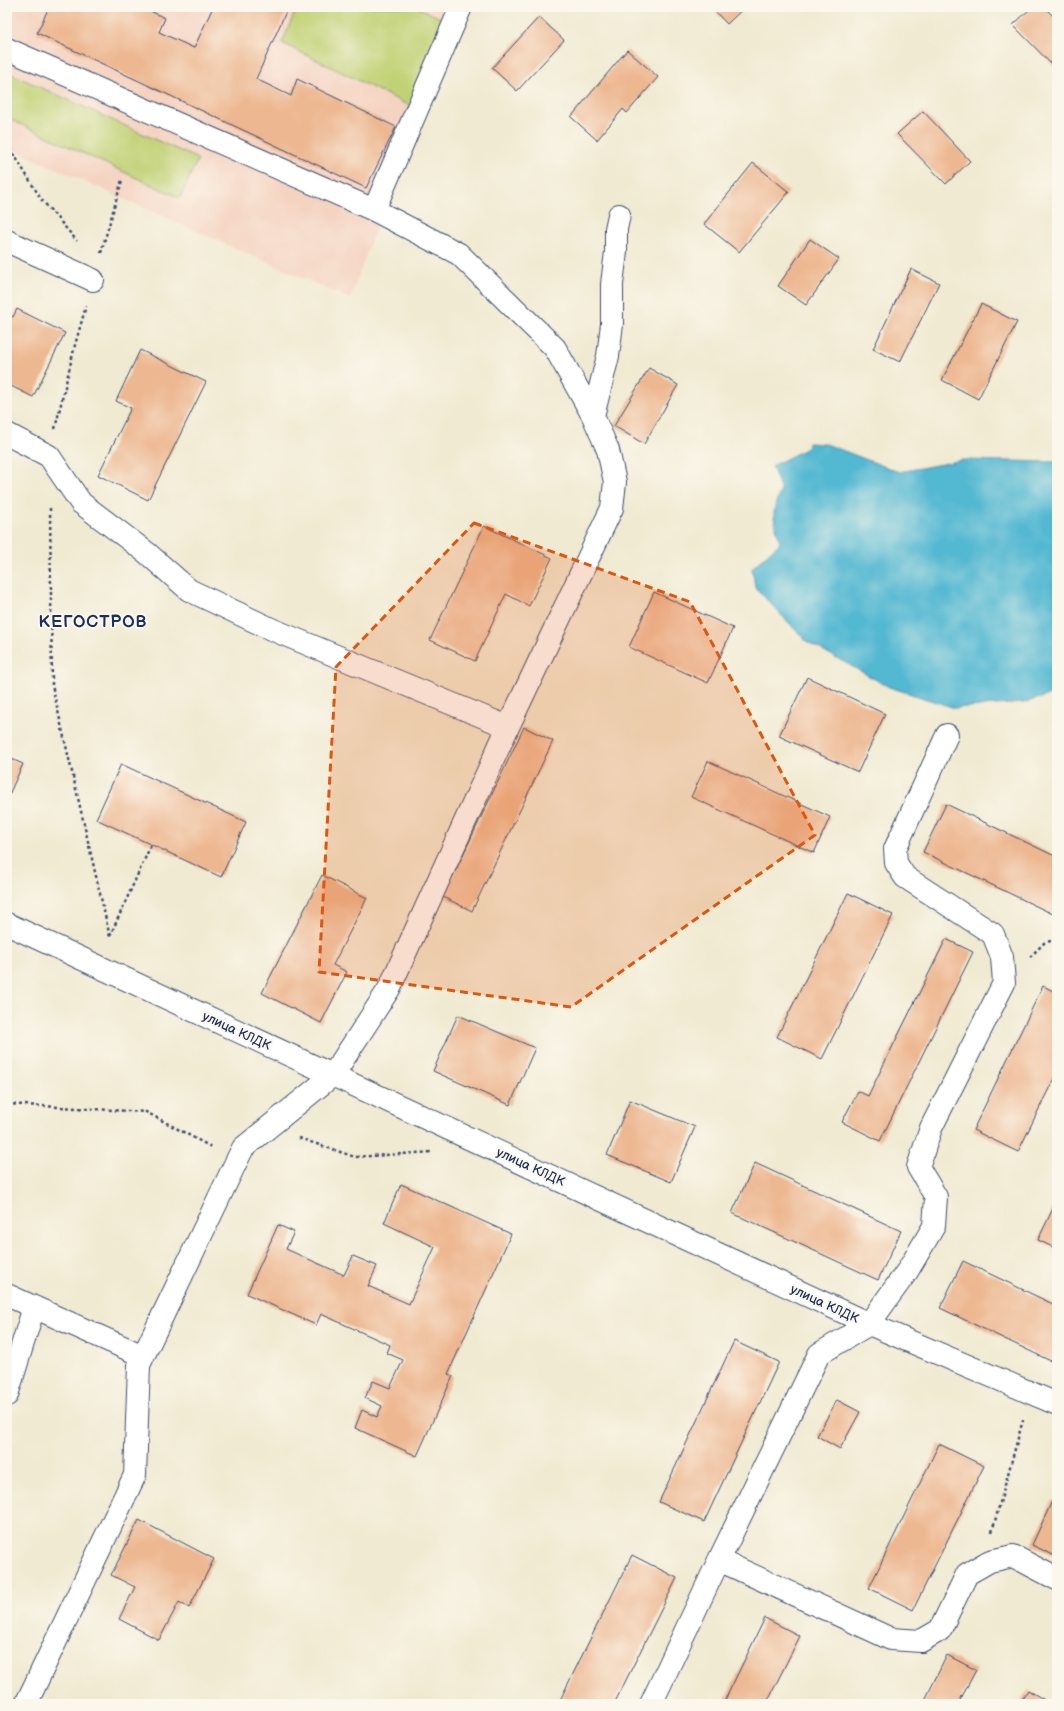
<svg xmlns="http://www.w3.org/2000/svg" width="1064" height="1711" font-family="'Balsamiq Sans',sans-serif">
	<rect width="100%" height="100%" fill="#fbf7ec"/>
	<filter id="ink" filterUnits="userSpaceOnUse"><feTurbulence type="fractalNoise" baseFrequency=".025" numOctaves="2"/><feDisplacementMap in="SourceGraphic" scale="8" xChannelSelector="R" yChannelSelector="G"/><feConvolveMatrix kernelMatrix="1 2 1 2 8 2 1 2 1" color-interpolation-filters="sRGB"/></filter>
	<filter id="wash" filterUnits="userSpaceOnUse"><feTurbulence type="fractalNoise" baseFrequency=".012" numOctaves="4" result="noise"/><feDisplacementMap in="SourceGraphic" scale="16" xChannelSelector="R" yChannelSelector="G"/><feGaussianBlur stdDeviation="0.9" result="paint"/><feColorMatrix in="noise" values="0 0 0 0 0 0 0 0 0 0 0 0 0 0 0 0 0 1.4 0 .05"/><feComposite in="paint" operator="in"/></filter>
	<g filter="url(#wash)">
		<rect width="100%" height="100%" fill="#f0ead2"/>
		<path fill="#f5d3c1" d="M 7,7 L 456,7 L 350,299 L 7,147 Z"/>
		<path fill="#c1d174" stroke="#6e8069" d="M 297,7 L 417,7 L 447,21 L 410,106 L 282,43 Z
			M 7,72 L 198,159 L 180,198 L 7,118 Z"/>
		<path fill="#53b8d2" stroke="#377498" d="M 808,443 L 826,444 L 899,472 L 963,460 L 1057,462 L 1057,693 L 1023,703 L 955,708 L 889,687 L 806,641 L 755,587 L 752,568 L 780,543 C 774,518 770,515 781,490 L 772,466 L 807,448 Z"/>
		<g id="blocks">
			<path fill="#edb791" d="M 49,7 L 142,7 L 165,18 L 159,32 L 194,48 L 213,7 L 288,7 L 256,79 L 291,96 L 297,79 L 396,127 L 366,188 L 37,33 Z
				M 711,7 L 745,7 L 727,24 Z
				M 1032,7 L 1044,7 L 1057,20 L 1057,70 L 1013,25 Z
				M 539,17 L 564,40 L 517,91 L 492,68 Z
				M 627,50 L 658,77 L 627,113 L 623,109 L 597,140 L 571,117 Z
				M 923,111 L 970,161 L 946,184 L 897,134 Z
				M 753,163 L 789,192 L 739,252 L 704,224 Z
				M 810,239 L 839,259 L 806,305 L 778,286 Z
				M 911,269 L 939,283 L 900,362 L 873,349 Z
				M 981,304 L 1017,322 L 978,399 L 942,380 Z
				M 17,309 L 65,333 L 33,397 L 7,384 L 7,314 L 13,317 Z
				M 140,350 L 206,382 L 148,500 L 98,475 L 131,408 L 116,401 Z
				M 649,368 L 678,385 L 644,444 L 614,426 Z
				M 484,526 L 552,558 L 529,606 L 506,594 L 475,661 L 430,640 Z
				M 654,592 L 733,628 L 708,683 L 629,647 Z
				M 807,677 L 885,714 L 858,772 L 779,736 Z
				M 524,727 L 553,741 L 472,911 L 443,897 Z
				M 7,757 L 23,764 L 7,799 Z
				M 708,761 L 830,817 L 814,853 L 691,797 Z
				M 121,764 L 246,822 L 221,877 L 96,819 Z
				M 946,804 L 1057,857 L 1057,916 L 923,852 Z
				M 322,875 L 367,898 L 333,965 L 347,972 L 321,1023 L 262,993 Z
				M 848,893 L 893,915 L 822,1059 L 777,1037 Z
				M 946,939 L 973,952 L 880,1141 L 842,1122 L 858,1091 L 868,1096 Z
				M 1043,986 L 1057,993 L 1057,1072 L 1018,1152 L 973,1130 Z
				M 458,1015 L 535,1048 L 510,1105 L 433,1071 Z
				M 630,1100 L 695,1127 L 671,1182 L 607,1155 Z
				M 755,1163 L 901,1231 L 878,1280 L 732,1213 Z
				M 401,1184 L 511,1234 L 448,1374 L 453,1376 L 417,1456 L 355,1428 L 362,1410 L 377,1417 L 382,1406 L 365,1398 L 373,1381 L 390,1388 L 403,1360 L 387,1353 L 390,1345 L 321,1314 L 316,1325 L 247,1294 L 278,1225 L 294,1232 L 286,1249 L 344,1275 L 353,1256 L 377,1266 L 368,1286 L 409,1304 L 435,1247 L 384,1223 Z
				M 1057,1200 L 1057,1249 L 1038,1240 Z
				M 963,1261 L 1057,1306 L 1057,1364 L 940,1308 Z
				M 734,1341 L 779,1362 L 704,1522 L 659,1502 Z
				M 837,1400 L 860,1412 L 840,1449 L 817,1436 Z
				M 939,1444 L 984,1466 L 913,1610 L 869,1588 Z
				M 1053,1499 L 1057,1501 L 1057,1557 L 1032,1545 Z
				M 139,1520 L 214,1559 L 189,1608 L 179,1602 L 159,1640 L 119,1619 L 135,1587 L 111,1575 Z
				M 632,1555 L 677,1578 L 614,1704 L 558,1704 Z
				M 765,1618 L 800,1636 L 766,1704 L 723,1704 Z
				M 947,1655 L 976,1670 L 958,1704 L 923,1704 Z
				M 1028,1690 L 1051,1704 L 1019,1704 Z"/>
		</g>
	</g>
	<g filter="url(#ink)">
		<use href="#blocks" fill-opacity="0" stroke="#3b4b6f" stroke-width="1"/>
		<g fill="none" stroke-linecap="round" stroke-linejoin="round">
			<g stroke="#3b4b6f" stroke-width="24">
				<path id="minor" d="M 7,49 L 374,210 L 459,254 L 555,348 L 593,416 L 608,450 L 615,482 L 612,508 L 508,727 L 389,989 L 333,1075 L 243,1148 L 237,1160 L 139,1365 L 135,1475 L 26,1704
					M 374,210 L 461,7
					M 7,241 L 93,280
					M 593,416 L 608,356 L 612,324 L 612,284 L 616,252 L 616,229 L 619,215
					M 7,434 L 49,456 L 81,503 L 147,553 L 189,590 L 271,629 L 508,727
					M 7,924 L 869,1324 L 1057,1404
					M 7,1295 L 143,1356
					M 7,1395 L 34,1307
					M 719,1560 L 891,1639 L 921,1641 L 940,1630 L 967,1574 L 990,1561 L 1013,1556 L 1057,1579
					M 651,1704 L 719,1560 L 819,1354 L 869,1324 L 908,1270 L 934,1226 L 936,1197 L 918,1167 L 931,1128 L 1004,983 L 1002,957 L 993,934 L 905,877 L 896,863 L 895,849 L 947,735"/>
			</g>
			<path stroke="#3b4b6f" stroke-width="2.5" stroke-dasharray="3 3" stroke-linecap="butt" d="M 7,143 L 41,199 L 77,241
				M 101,253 L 122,180
				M 55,429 L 75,345 L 86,306
				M 50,508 L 52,685 L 110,937
				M 110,936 L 151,845
				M 1030,957 L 1044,943 L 1057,939
				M 7,1104 L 146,1112 L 213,1148
				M 299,1138 L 355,1157 L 432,1152
				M 992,1532 L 1023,1420"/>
			<use href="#minor" stroke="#fff" stroke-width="22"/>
		</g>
	</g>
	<path fill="#de5710" fill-opacity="0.2" stroke="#de5710" stroke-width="3" stroke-dasharray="8 5" stroke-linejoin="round" d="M 474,523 L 690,602 L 815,835 L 571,1007 L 319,972 L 336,667 Z"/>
	<g text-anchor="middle" stroke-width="4" stroke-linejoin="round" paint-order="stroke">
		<g font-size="13" fill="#1b2f5e" stroke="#fbf7ec">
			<text transform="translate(237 1030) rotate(25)" y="5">улица КЛДК</text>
			<text transform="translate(531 1166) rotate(25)" y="5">улица КЛДК</text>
			<text transform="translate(825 1303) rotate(25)" y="5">улица КЛДК</text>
		</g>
		<g font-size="17" font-weight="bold" letter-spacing="1" fill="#1b2f5e" stroke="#fbf7ec">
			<text x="93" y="627">КЕГОСТРОВ</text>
		</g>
	</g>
	<rect width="1064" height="1711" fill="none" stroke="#fbf7ec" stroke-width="24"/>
</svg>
